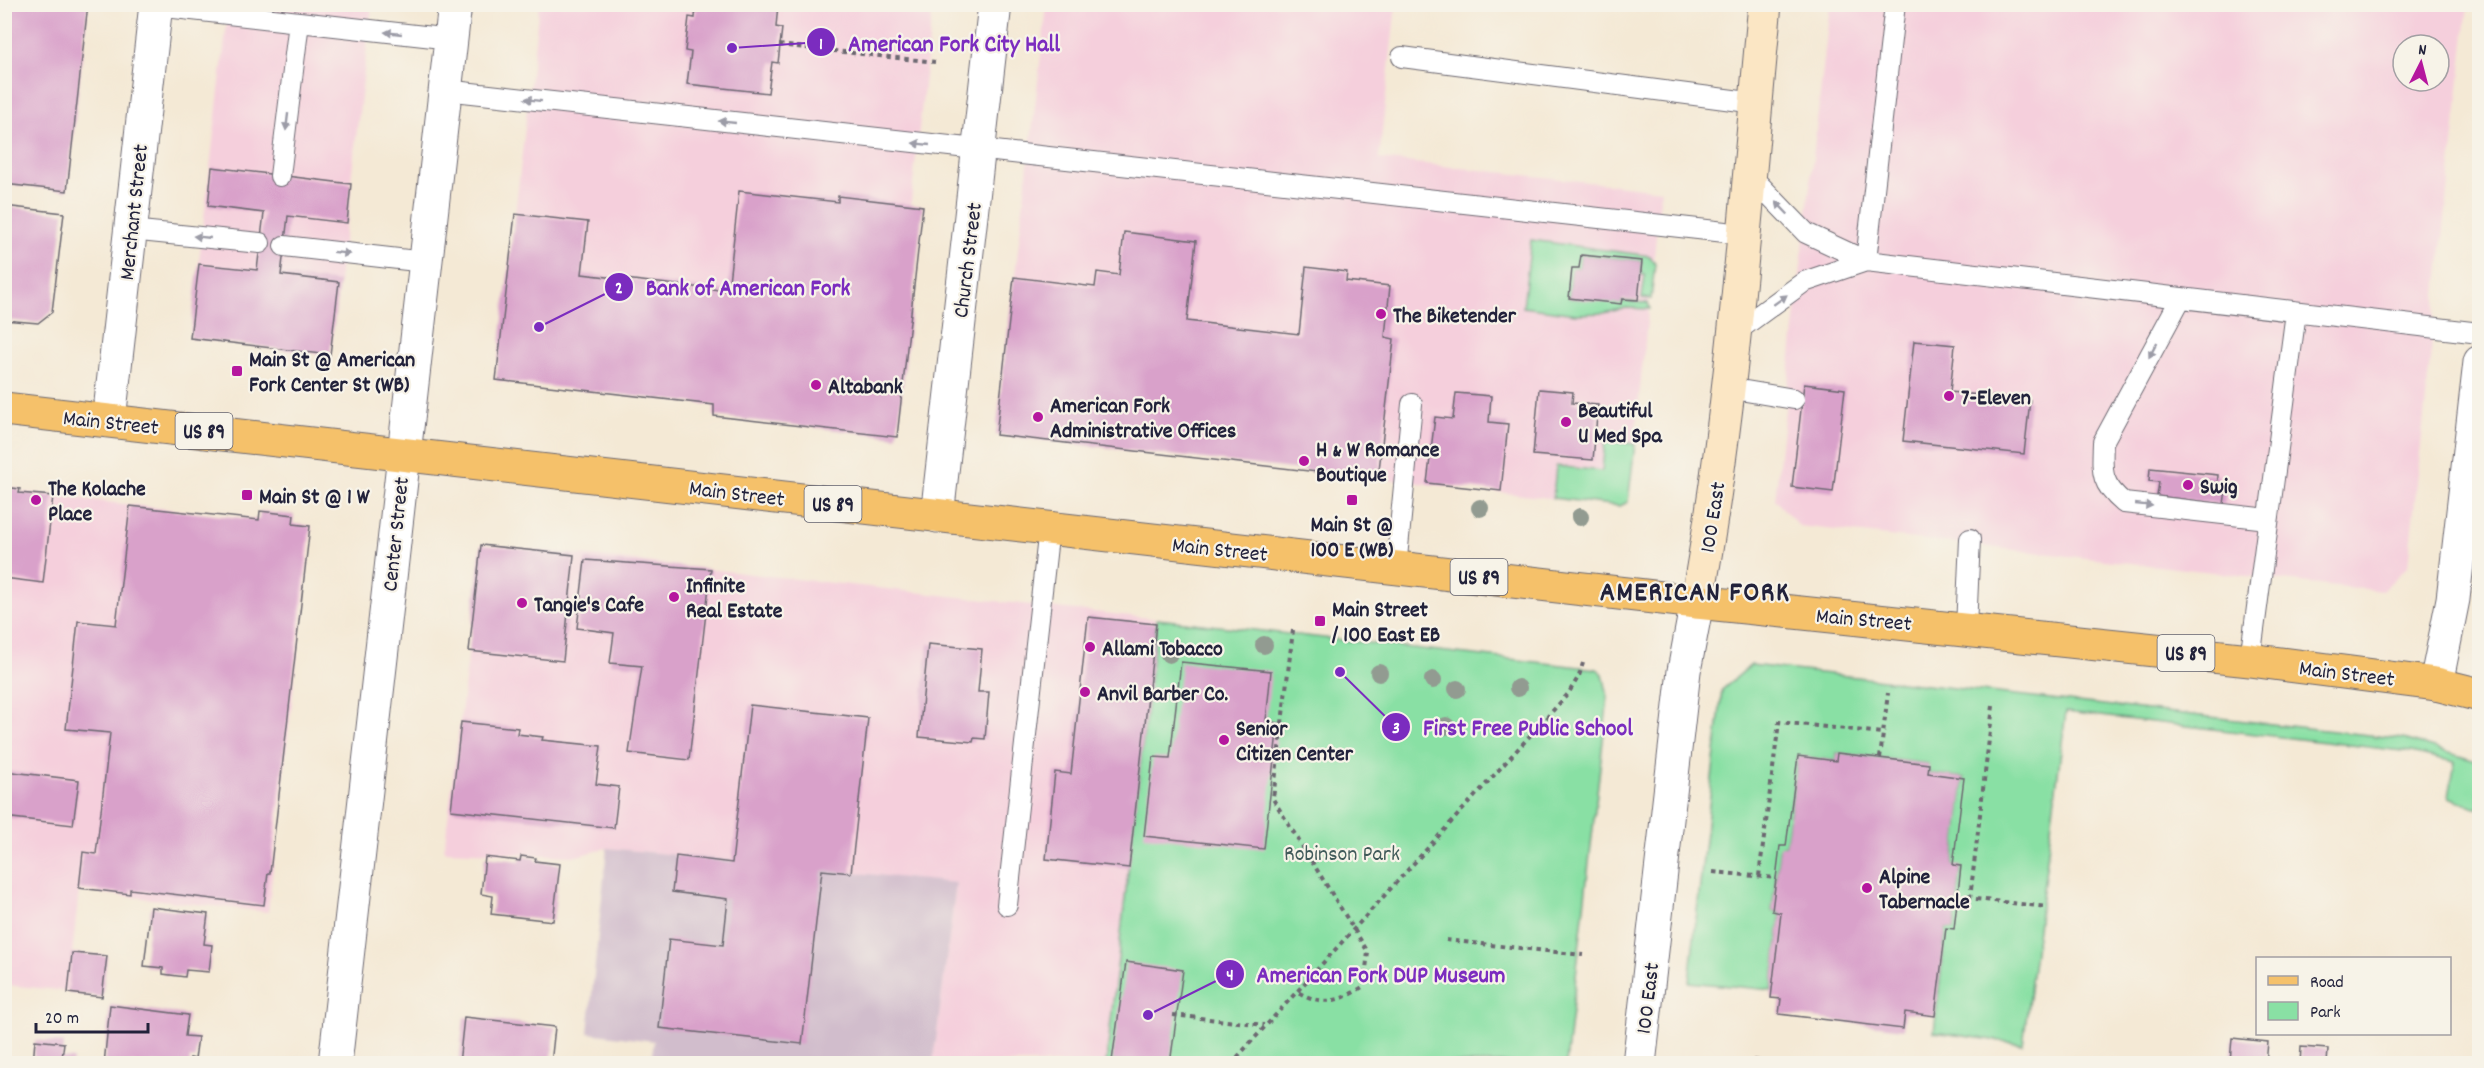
<svg xmlns="http://www.w3.org/2000/svg" width="2484" height="1068" font-family="Dekko,sans-serif">
	<rect width="100%" height="100%" fill="#f7f3e8"/>
	<filter id="ink" filterUnits="userSpaceOnUse"><feTurbulence type="fractalNoise" baseFrequency=".0167" numOctaves="2"/><feDisplacementMap in="SourceGraphic" scale="12" xChannelSelector="R" yChannelSelector="G"/><feConvolveMatrix kernelMatrix="1 2 1 2 8 2 1 2 1" color-interpolation-filters="sRGB"/></filter>
	<filter id="wash" filterUnits="userSpaceOnUse"><feTurbulence type="fractalNoise" baseFrequency=".008" numOctaves="4" result="noise"/><feDisplacementMap in="SourceGraphic" scale="24" xChannelSelector="R" yChannelSelector="G"/><feGaussianBlur stdDeviation="1.35" result="paint"/><feColorMatrix in="noise" values="0 0 0 0 0 0 0 0 0 0 0 0 0 0 0 0 0 1.4 0 .05"/><feComposite in="paint" operator="in"/></filter>
	<g filter="url(#wash)">
		<rect width="100%" height="100%" fill="#f4e9d5"/>
		<path fill="#f5cfdc" fill-rule="evenodd" d="M 229,5 L 372,5 L 330,355 L 190,338 Z
			M 539,5 L 933,5 L 886,424 L 496,381 Z
			M 1047,5 L 1396,5 L 1379,159 L 1661,190 L 1628,502 L 1620,506 L 996,435 Z
			M 1830,5 L 2468,5 L 2408,566 L 2382,591 L 1799,526 L 1775,500 ZM 2403,45 L 2439,45 L 2439,81 L 2403,81 Z
			M 5,490 L 312,526 L 268,912 L 79,891 L 68,991 L 5,985 Z
			M 482,544 L 1157,619 L 1106,1063 L 933,1063 L 956,884 L 607,848 L 577,856 L 444,851 Z"/>
		<path fill="#d1bdcc" d="M 607,848 L 956,883 L 933,1063 L 651,1063 L 654,1041 L 588,1033 Z"/>
		<path fill="#89e0a4" stroke="#568170" stroke-width="1.5" d="M 1531,240 L 1650,256 L 1655,264 L 1651,299 L 1642,298 L 1645,275 L 1641,275 L 1642,261 L 1581,255 L 1579,268 L 1572,268 L 1569,298 L 1648,303 L 1650,309 L 1626,308 L 1604,313 L 1576,314 L 1523,307 Z
			M 1605,441 L 1635,444 L 1628,502 L 1620,506 L 1553,498 L 1556,466 L 1602,471 Z
			M 1157,619 L 1597,669 L 1603,674 L 1608,697 L 1566,1063 L 1106,1064 Z
			M 1751,665 L 2404,739 L 2479,762 L 2479,809 L 2449,797 L 2455,762 L 2411,752 L 2066,712 L 2023,1044 L 1934,1032 L 1946,928 L 1954,929 L 1961,867 L 1953,865 L 1964,778 L 1928,773 L 1928,764 L 1837,753 L 1836,761 L 1798,756 L 1786,846 L 1780,846 L 1772,911 L 1781,913 L 1772,990 L 1689,982 L 1722,690 Z"/>
		<g id="blocks">
			<path fill="#d9a1ca" d="M 4,4 L 88,4 L 67,191 L 4,184 L 4,147 L 8,122 L 4,122 Z
				M 696,4 L 778,4 L 776,27 L 782,28 L 778,63 L 772,62 L 768,93 L 687,84 L 691,52 L 685,51 L 689,17 L 695,18 Z
				M 212,167 L 351,184 L 347,223 L 288,216 L 281,275 L 339,282 L 330,355 L 190,338 L 199,264 L 257,270 L 264,213 L 208,206 Z
				M 739,191 L 838,202 L 838,196 L 923,206 L 897,437 L 714,416 L 714,405 L 496,380 L 515,214 L 588,222 L 582,274 L 728,291 Z
				M 4,206 L 64,213 L 52,312 L 38,323 L 4,320 Z
				M 1124,232 L 1196,241 L 1187,321 L 1299,334 L 1306,267 L 1347,272 L 1346,281 L 1390,286 L 1385,337 L 1394,339 L 1378,479 L 996,435 L 1014,277 L 1095,287 L 1097,272 L 1119,275 Z
				M 1581,255 L 1642,261 L 1638,300 L 1622,299 L 1621,304 L 1569,298 L 1572,268 L 1579,268 Z
				M 1914,341 L 1955,345 L 1950,392 L 2030,400 L 2024,454 L 1903,441 Z
				M 1804,384 L 1845,389 L 1833,492 L 1792,487 Z
				M 1539,389 L 1573,392 L 1572,403 L 1598,405 L 1593,460 L 1533,455 Z
				M 1456,393 L 1491,396 L 1489,422 L 1508,424 L 1501,491 L 1427,483 L 1435,417 L 1453,419 Z
				M 2150,468 L 2218,475 L 2217,489 L 2226,490 L 2224,504 L 2157,496 L 2159,482 L 2149,481 Z
				M 4,487 L 20,489 L 19,493 L 53,496 L 43,583 L 4,578 Z
				M 130,506 L 259,520 L 260,511 L 294,515 L 293,524 L 310,526 L 270,873 L 268,873 L 264,905 L 130,889 L 130,894 L 79,888 L 83,852 L 96,854 L 110,733 L 66,729 L 78,621 L 116,625 Z
				M 481,545 L 574,555 L 563,661 L 469,651 Z
				M 585,560 L 711,569 L 689,760 L 629,753 L 642,666 L 610,663 L 614,633 L 577,628 Z
				M 1088,617 L 1156,624 L 1129,868 L 1046,859 L 1055,772 L 1071,774 Z
				M 928,644 L 982,649 L 978,692 L 989,692 L 985,739 L 974,738 L 973,742 L 919,737 Z
				M 1181,662 L 1271,671 L 1266,721 L 1278,723 L 1264,849 L 1144,836 L 1153,757 L 1170,758 Z
				M 750,705 L 868,718 L 851,873 L 822,870 L 802,1044 L 659,1028 L 669,939 L 723,945 L 728,899 L 672,892 L 676,856 L 732,863 Z
				M 461,722 L 518,728 L 517,734 L 543,737 L 542,740 L 601,746 L 596,784 L 619,787 L 614,828 L 451,810 Z
				M 1837,753 L 1929,764 L 1928,773 L 1964,778 L 1953,865 L 1961,866 L 1954,929 L 1946,928 L 1935,1016 L 1905,1012 L 1903,1029 L 1779,1014 L 1781,999 L 1771,998 L 1781,913 L 1772,911 L 1780,846 L 1786,846 L 1798,756 L 1836,761 Z
				M 4,771 L 79,780 L 73,825 L 4,817 Z
				M 521,856 L 536,858 L 535,861 L 560,864 L 553,921 L 491,914 L 493,896 L 481,894 L 485,857 L 520,861 Z
				M 151,907 L 208,914 L 204,944 L 212,945 L 209,972 L 186,970 L 185,977 L 163,974 L 163,968 L 144,966 Z
				M 72,953 L 107,956 L 102,997 L 68,993 Z
				M 1126,962 L 1183,970 L 1170,1064 L 1112,1061 Z
				M 110,1005 L 188,1015 L 185,1036 L 198,1037 L 195,1059 L 190,1058 L 189,1064 L 104,1064 Z
				M 464,1017 L 555,1027 L 551,1064 L 459,1064 Z
				M 2232,1038 L 2268,1042 L 2266,1064 L 2230,1062 Z
				M 35,1040 L 64,1043 L 62,1058 L 73,1059 L 72,1064 L 33,1064 Z
				M 2301,1047 L 2328,1049 L 2327,1064 L 2300,1064 Z
				M 1754,1059 L 1778,1062 L 1777,1064 L 1753,1064 Z"/>
		</g>
	</g>
	<g filter="url(#ink)">
		<use href="#blocks" fill-opacity="0" stroke="#6c6871" stroke-width="1.5"/>
		<g fill="none" stroke-linecap="round" stroke-linejoin="round">
			<g stroke="#6c6871" stroke-width="22">
				<path id="service" d="M 1895,4 L 1866,261 L 2480,333
					M 156,6 L 299,22
					M 1402,57 L 1756,103
					M 445,90 L 1743,234
					M 280,176 L 299,22 L 451,39
					M 130,230 L 260,243
					M 284,246 L 425,262
					M 2181,298 L 2103,442 C 2102,472 2100,483 2124,503 L 2268,519
					M 1733,334 L 1804,282 L 1866,261 L 1806,233 L 1749,174
					M 1728,388 L 1794,399
					M 1396,568 L 1412,404
					M 1966,628 L 1970,539
					M 2250,660 L 2296,312
					M 1007,905 L 1049,528"/>
			</g>
			<g stroke="#6c6871" stroke-width="35">
				<path id="minor" d="M 109,420 L 156,4
					M 937,516 L 995,4
					M 2436,684 L 2453,599 L 2480,362"/>
			</g>
			<g stroke="#6c6871" stroke-width="35">
				<path id="tertiary" d="M 335,1064 L 455,4
					M 1639,1064 L 1684,671 L 1697,602"/>
			</g>
			<g stroke="#6c6871" stroke-width="35">
				<path id="secondary" d="M 1697,602 C 1733,405 1746,204 1765,4"/>
			</g>
			<g stroke="#6c6871" stroke-width="35">
				<path id="primary" d="M 4,409 L 1697,602 L 2250,660 L 2436,684 L 2480,695"/>
			</g>
			<path stroke="#6c6871" stroke-width="4" stroke-dasharray="4.5 4.5" stroke-linecap="butt" d="M 779,45 L 935,62
				M 1293,630 L 1273,799 L 1368,952 L 1364,986 C 1339,1002 1324,1007 1296,991
				M 1880,758 L 1888,693
				M 1713,872 L 1776,878
				M 1759,876 L 1779,722 L 1883,733
				M 1958,897 L 2047,907
				M 1970,898 L 1993,706
				M 1446,940 L 1583,955
				M 1173,1015 L 1264,1025
				M 1231,1064 L 1568,694 L 1579,676 L 1583,663"/>
			<use href="#service" stroke="#fff" stroke-width="20"/>
			<use href="#minor" stroke="#fff" stroke-width="33"/>
			<use href="#tertiary" stroke="#fff" stroke-width="33"/>
			<use href="#secondary" stroke="#fbe6c4" stroke-width="33"/>
			<use href="#primary" stroke="#f5c16b" stroke-width="33"/>
		</g>
		<g fill="#929b91">
			<circle cx="1480" cy="508" r="9"/>
			<circle cx="1580" cy="517" r="9"/>
			<circle cx="1264" cy="645" r="9"/>
			<circle cx="1169" cy="654" r="9"/>
			<circle cx="1379" cy="673" r="9"/>
			<circle cx="1433" cy="680" r="9"/>
			<circle cx="1518" cy="688" r="9"/>
			<circle cx="1457" cy="689" r="9"/>
			<circle cx="1446" cy="726" r="9"/>
		</g>
		<defs><path id="oneway-solid" d="M-6-.8H1V-3.2L6.5 0L1 3.2V.8H-6Z" transform="scale(1.5)"/></defs>
		<g fill="#9c9ca7">
			<use href="#oneway-solid" transform="translate(393 33) rotate(-174)"/>
			<use href="#oneway-solid" transform="translate(533 100) rotate(-173)"/>
			<use href="#oneway-solid" transform="translate(287 122) rotate(97)"/>
			<use href="#oneway-solid" transform="translate(727 122) rotate(-174)"/>
			<use href="#oneway-solid" transform="translate(921 144) rotate(-174)"/>
			<use href="#oneway-solid" transform="translate(1782 208) rotate(-134)"/>
			<use href="#oneway-solid" transform="translate(202 237) rotate(-174)"/>
			<use href="#oneway-solid" transform="translate(342 253) rotate(7)"/>
			<use href="#oneway-solid" transform="translate(1780 300) rotate(-36)"/>
			<use href="#oneway-solid" transform="translate(2153 350) rotate(118)"/>
			<use href="#oneway-solid" transform="translate(2144 505) rotate(6)"/>
		</g>
	</g>
	<g fill="#b5179e" stroke="#f7f3e8" stroke-width="2">
		<circle cx="1381" cy="314" r="6"/>
		<rect x="231" y="365" width="12" height="12" rx="3"/>
		<circle cx="816" cy="385" r="6"/>
		<circle cx="1949" cy="396" r="6"/>
		<circle cx="1038" cy="417" r="6"/>
		<circle cx="1566" cy="422" r="6"/>
		<circle cx="1304" cy="461" r="6"/>
		<circle cx="2188" cy="485" r="6"/>
		<rect x="241" y="489" width="12" height="12" rx="3"/>
		<circle cx="36" cy="500" r="6"/>
		<rect x="1346" y="494" width="12" height="12" rx="3"/>
		<circle cx="674" cy="597" r="6"/>
		<circle cx="522" cy="603" r="6"/>
		<rect x="1314" y="615" width="12" height="12" rx="3"/>
		<circle cx="1090" cy="647" r="6"/>
		<circle cx="1085" cy="692" r="6"/>
		<circle cx="1224" cy="740" r="6"/>
		<circle cx="1867" cy="888" r="6"/>
	</g>
	<g text-anchor="middle" stroke-width="4.5" stroke-linejoin="round" paint-order="stroke">
		<g fill="#f7f3e8" stroke="#62616f" stroke-width="1.5">
			<rect x="175.5" y="413" width="57" height="36" rx="4.5"/>
			<rect x="804.5" y="486" width="57" height="36" rx="4.5"/>
			<rect x="1450.5" y="559" width="57" height="36" rx="4.5"/>
			<rect x="2157.5" y="635" width="57" height="36" rx="4.5"/>
		</g>
		<g font-size="21" font-weight="bold" fill="#22223b">
			<text x="204" y="438">US 89</text>
			<text x="833" y="511">US 89</text>
			<text x="1479" y="584">US 89</text>
			<text x="2186" y="660">US 89</text>
		</g>
		<g font-size="22" fill="#22223b" stroke="#f7f3e8">
			<text transform="translate(132 212) rotate(-84)" y="8">Merchant Street</text>
			<text transform="translate(966 260) rotate(-83)" y="8">Church Street</text>
			<text transform="translate(111 421) rotate(6)" y="8">Main Street</text>
			<text transform="translate(737 492) rotate(7)" y="8">Main Street</text>
			<text transform="translate(1711 517) rotate(-81)" y="8">100 East</text>
			<text transform="translate(394 534) rotate(-84)" y="8">Center Street</text>
			<text transform="translate(1220 548) rotate(6)" y="8">Main Street</text>
			<text transform="translate(1864 618) rotate(5)" y="8">Main Street</text>
			<text transform="translate(2347 672) rotate(7)" y="8">Main Street</text>
			<text transform="translate(1646 998) rotate(-83)" y="8">100 East</text>
		</g>
		<g font-size="22" font-weight="bold" fill="#22223b" stroke="#f7f3e8" text-anchor="start">
			<text x="1393" y="322">The Biketender</text>
			<text x="249" y="366">Main St @ American<tspan x="249" dy="25">Fork Center St (WB)</tspan></text>
			<text x="828" y="393">Altabank</text>
			<text x="1961" y="404">7-Eleven</text>
			<text x="1050" y="412">American Fork<tspan x="1050" dy="25">Administrative Offices</tspan></text>
			<text x="1578" y="417">Beautiful<tspan x="1578" dy="25">U Med Spa</tspan></text>
			<text x="1316" y="456">H &amp; W Romance<tspan x="1316" dy="25">Boutique</tspan></text>
			<text x="2200" y="493">Swig</text>
			<text x="48" y="495">The Kolache<tspan x="48" dy="25">Place</tspan></text>
			<text x="259" y="503">Main St @ 1 W</text>
			<text x="1352" y="531" text-anchor="middle">Main St @<tspan x="1352" dy="25">100 E (WB)</tspan></text>
			<text x="686" y="592">Infinite<tspan x="686" dy="25">Real Estate</tspan></text>
			<text x="534" y="611">Tangie's Cafe</text>
			<text x="1332" y="616">Main Street<tspan x="1332" dy="25">/ 100 East EB</tspan></text>
			<text x="1102" y="655">Allami Tobacco</text>
			<text x="1097" y="700">Anvil Barber Co.</text>
			<text x="1236" y="735">Senior<tspan x="1236" dy="25">Citizen Center</tspan></text>
			<text x="1879" y="883">Alpine<tspan x="1879" dy="25">Tabernacle</tspan></text>
		</g>
		<g font-size="22" fill="#415b5a" stroke="#f7f3e8">
			<text x="1342" y="860">Robinson Park</text>
		</g>
		<g font-size="28" font-weight="bold" letter-spacing="1.5" fill="#22223b" stroke="#f7f3e8">
			<text x="1695" y="600">AMERICAN FORK</text>
		</g>
	</g>
	<path fill="none" stroke="#7b2cbf" stroke-width="2" d="M732 48L821 42M539 327L619 287M1340 672L1396 727M1148 1015L1230 974"/>
	<g fill="#7b2cbf" stroke="#f7f3e8" stroke-width="2">
		<circle cx="732" cy="48" r="6"/>
		<circle cx="539" cy="327" r="6"/>
		<circle cx="1340" cy="672" r="6"/>
		<circle cx="1148" cy="1015" r="6"/>
		<circle cx="821" cy="42" r="15"/>
		<circle cx="619" cy="287" r="15"/>
		<circle cx="1396" cy="727" r="15"/>
		<circle cx="1230" cy="974" r="15"/>
	</g>
	<g font-size="18" text-anchor="middle" font-weight="bold" fill="#fff">
		<text x="821" y="49">1</text>
		<text x="619" y="293">2</text>
		<text x="1396" y="733">3</text>
		<text x="1230" y="980">4</text>
	</g>
	<g font-size="24" text-anchor="middle" font-weight="bold" fill="#7b2cbf" stroke="#f7f3e8" stroke-width="4.5" stroke-linejoin="round" paint-order="stroke">
		<text x="954" y="51">American Fork City Hall</text>
		<text x="748" y="295">Bank of American Fork</text>
		<text x="1528" y="735">First Free Public School</text>
		<text x="1381" y="982">American Fork DUP Museum</text>
	</g>
	<rect width="2484" height="1068" fill="none" stroke="#f7f3e8" stroke-width="24"/>
	<rect x="2256" y="957" width="195" height="78" fill="#f7f3e8" stroke="#a29fa3" stroke-width="1.5"/>
	<rect x="2268" y="976" width="30" height="9" fill="#f5c16b" stroke="#a29fa3" stroke-width="1.5"/>
	<text x="2310" y="987" font-size="18" fill="#22223b">Road</text>
	<rect x="2268" y="1002" width="30" height="18" fill="#89e0a4" stroke="#a29fa3" stroke-width="1.5"/>
	<text x="2310" y="1017" font-size="18" fill="#22223b">Park</text>
	<g transform="translate(2421 63) rotate(6)"><circle r="28" fill="#f7f3e8" stroke="#a29fa3" stroke-width="1.5"/>
	<path d="M0-4.5L10 22L0 15L-10 22Z" fill="#b5179e"/>
	<text y="-9" font-size="16" font-weight="bold" text-anchor="middle" fill="#22223b">N</text>
	</g>
	<path d="M36 1023v9h112v-9" fill="none" stroke="#22223b" stroke-width="3"/>
	<text x="45" y="1023" font-size="18" fill="#22223b" stroke="#f7f3e8" stroke-width="4.5" paint-order="stroke">20 m</text>
</svg>
